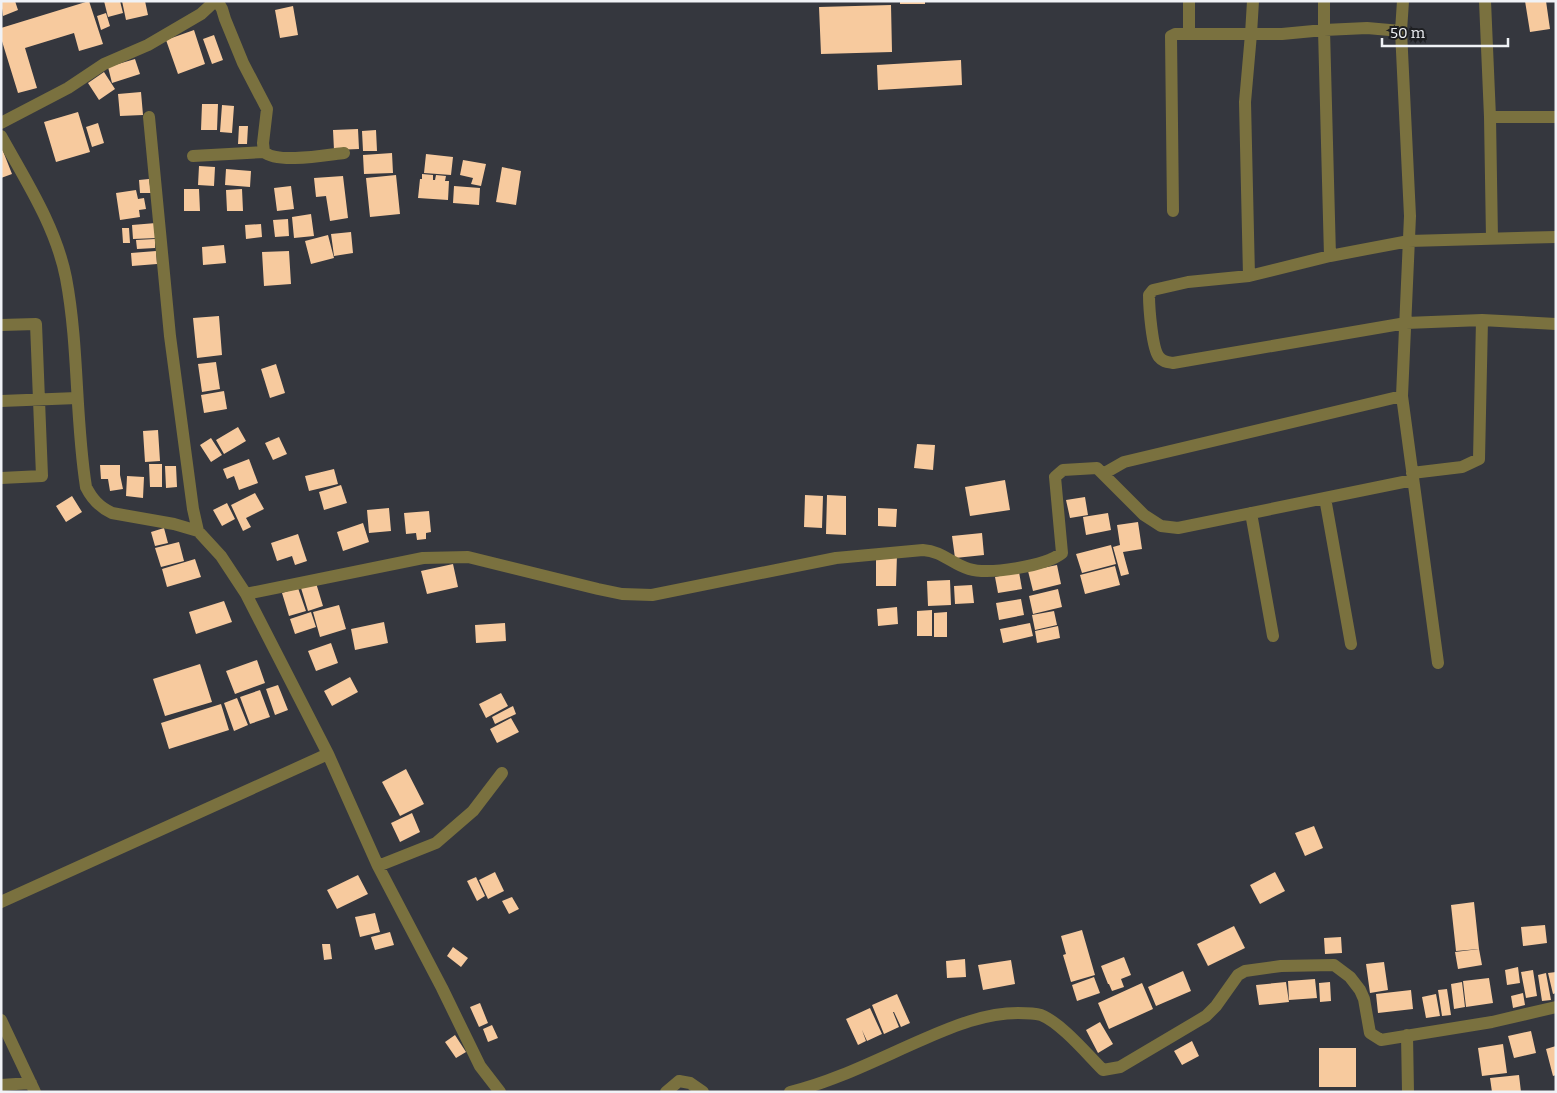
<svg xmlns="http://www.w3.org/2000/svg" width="1557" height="1093" font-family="Bitter,serif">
	<rect width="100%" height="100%" fill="#35373e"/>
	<path fill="#f7ca9e" d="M 1,1 L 15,1 L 18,10 L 3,16 Z
		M 89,1 L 103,44 L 79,51 L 74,33 L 25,48 L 37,88 L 18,93 L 1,38 L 1,28 Z
		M 104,1 L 120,1 L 123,13 L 108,17 Z
		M 122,1 L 145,1 L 148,15 L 126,20 Z
		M 900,1 L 925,1 L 925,4 L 900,4 Z
		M 1525,1 L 1546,1 L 1550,29 L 1530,32 Z
		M 891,5 L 892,52 L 821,54 L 819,7 Z
		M 293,6 L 298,35 L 280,38 L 275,10 Z
		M 106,13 L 110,26 L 101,30 L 97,16 Z
		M 194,30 L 205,64 L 178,74 L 166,40 Z
		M 214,35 L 223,60 L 212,64 L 203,39 Z
		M 135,59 L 140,74 L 112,83 L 108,67 Z
		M 961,60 L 962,85 L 878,90 L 877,65 Z
		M 104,72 L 115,89 L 99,100 L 88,83 Z
		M 141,92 L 143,115 L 120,116 L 118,94 Z
		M 202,104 L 218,104 L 217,130 L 201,130 Z
		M 222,105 L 234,106 L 232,133 L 220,132 Z
		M 78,112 L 90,152 L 56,162 L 44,122 Z
		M 98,123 L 104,143 L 92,147 L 86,127 Z
		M 239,126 L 248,126 L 247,144 L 238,144 Z
		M 358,129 L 359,149 L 334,150 L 333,130 Z
		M 376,130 L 377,151 L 363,151 L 362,131 Z
		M 1,146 L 12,174 L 1,178 Z
		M 392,153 L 393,173 L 364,174 L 363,155 Z
		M 426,154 L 453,157 L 451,175 L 424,173 Z
		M 463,160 L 486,164 L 481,186 L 471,184 L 473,178 L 460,175 Z
		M 199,166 L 215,167 L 214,186 L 198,185 Z
		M 502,167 L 521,171 L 516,205 L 496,202 Z
		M 226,169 L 251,171 L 250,187 L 225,185 Z
		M 422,174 L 433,175 L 433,180 L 435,180 L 436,175 L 446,176 L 445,181 L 449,181 L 448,200 L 418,198 L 420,179 L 422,179 Z
		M 396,175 L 400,214 L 370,217 L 366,178 Z
		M 343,176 L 348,218 L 330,221 L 326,196 L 316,197 L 314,178 Z
		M 149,179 L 151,193 L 140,193 L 139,180 Z
		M 291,186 L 294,209 L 277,211 L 274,188 Z
		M 454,186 L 480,188 L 479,205 L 453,203 Z
		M 184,189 L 199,189 L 200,211 L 184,211 Z
		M 242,189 L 243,211 L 227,211 L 226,190 Z
		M 136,190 L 138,199 L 144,198 L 146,209 L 139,210 L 140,217 L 120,220 L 116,193 Z
		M 311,214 L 314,236 L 294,238 L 292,217 Z
		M 288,219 L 289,236 L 275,237 L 273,220 Z
		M 156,223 L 157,238 L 133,239 L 132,225 Z
		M 261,224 L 262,237 L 246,239 L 245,225 Z
		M 122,228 L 129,228 L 130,243 L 123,243 Z
		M 351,232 L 353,253 L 334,256 L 331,234 Z
		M 328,235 L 334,258 L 311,264 L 305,241 Z
		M 155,239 L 155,248 L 137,249 L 136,240 Z
		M 224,245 L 226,263 L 203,265 L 202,247 Z
		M 156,251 L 157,264 L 132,266 L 131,253 Z
		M 289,251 L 291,284 L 264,286 L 262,252 Z
		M 219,316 L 222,355 L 197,358 L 193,318 Z
		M 216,362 L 220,389 L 202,392 L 198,364 Z
		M 276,364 L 285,393 L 270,398 L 261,369 Z
		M 224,391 L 227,409 L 204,413 L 201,395 Z
		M 238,427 L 246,441 L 224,454 L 216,440 Z
		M 158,430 L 160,461 L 145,462 L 143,431 Z
		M 279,437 L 287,454 L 273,460 L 265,443 Z
		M 211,438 L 222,455 L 211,462 L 200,445 Z
		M 917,444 L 935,445 L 933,470 L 914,468 Z
		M 249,459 L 258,483 L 239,490 L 234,476 L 227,479 L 223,469 Z
		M 149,464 L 162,464 L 162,487 L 150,487 Z
		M 100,465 L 120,465 L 120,475 L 123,489 L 110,491 L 108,479 L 101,479 Z
		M 165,466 L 176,466 L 177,487 L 166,488 Z
		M 334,469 L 338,484 L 309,491 L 305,476 Z
		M 127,476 L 144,477 L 143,498 L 126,496 Z
		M 1005,480 L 1010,510 L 970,516 L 965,487 Z
		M 341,485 L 347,503 L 324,510 L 319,492 Z
		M 255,493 L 264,509 L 246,518 L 251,527 L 243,531 L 231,505 Z
		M 805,495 L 823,496 L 822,528 L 804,527 Z
		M 827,495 L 846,496 L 846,535 L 826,534 Z
		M 72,496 L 82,512 L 66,522 L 56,506 Z
		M 1085,497 L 1088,515 L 1070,518 L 1066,500 Z
		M 227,503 L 235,519 L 222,526 L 213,510 Z
		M 389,508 L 391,531 L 369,533 L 367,510 Z
		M 878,508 L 897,509 L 896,527 L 878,526 Z
		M 429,511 L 431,532 L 426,533 L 426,539 L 417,540 L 416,533 L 406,534 L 404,513 Z
		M 1108,513 L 1111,530 L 1086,535 L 1083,517 Z
		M 1138,522 L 1142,549 L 1123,552 L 1129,574 L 1121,576 L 1113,547 L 1120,545 L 1117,525 Z
		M 363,523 L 369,542 L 343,551 L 337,532 Z
		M 164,528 L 168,543 L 155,546 L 151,532 Z
		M 982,533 L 984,555 L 955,558 L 952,536 Z
		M 298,534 L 307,561 L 295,565 L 292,556 L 277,561 L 271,543 Z
		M 179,542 L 184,561 L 161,567 L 155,548 Z
		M 1111,545 L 1116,564 L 1082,573 L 1076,554 Z
		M 876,554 L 897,554 L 896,586 L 876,586 Z
		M 195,559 L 201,577 L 167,587 L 162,569 Z
		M 453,564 L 458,587 L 427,594 L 421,571 Z
		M 1057,565 L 1061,584 L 1033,591 L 1028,571 Z
		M 1115,566 L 1120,585 L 1085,594 L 1080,575 Z
		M 1019,572 L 1022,589 L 998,593 L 995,577 Z
		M 950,580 L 951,605 L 928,606 L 927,581 Z
		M 316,583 L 323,606 L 308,611 L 301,588 Z
		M 972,585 L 974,603 L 955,604 L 954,586 Z
		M 298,588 L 306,611 L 289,616 L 282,593 Z
		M 1058,589 L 1062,607 L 1033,614 L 1029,596 Z
		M 1021,599 L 1024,615 L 999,620 L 996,603 Z
		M 224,601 L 232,622 L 196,634 L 189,612 Z
		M 339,605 L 346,629 L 320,637 L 313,612 Z
		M 897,607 L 898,624 L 878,626 L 877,609 Z
		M 932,610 L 932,636 L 917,636 L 917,611 Z
		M 1054,611 L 1057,625 L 1035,630 L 1032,615 Z
		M 311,612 L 316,627 L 295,634 L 290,619 Z
		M 947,612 L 947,637 L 934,637 L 934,613 Z
		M 384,622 L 388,643 L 355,650 L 351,629 Z
		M 505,623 L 506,641 L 476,643 L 475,625 Z
		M 1030,623 L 1033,636 L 1003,643 L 1000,629 Z
		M 1058,626 L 1060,638 L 1037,643 L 1035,631 Z
		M 331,643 L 338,663 L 316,671 L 308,651 Z
		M 257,660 L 265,683 L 235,694 L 226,671 Z
		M 200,664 L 212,702 L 165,716 L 153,679 Z
		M 350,677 L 358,692 L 332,706 L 324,691 Z
		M 278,685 L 288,710 L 275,715 L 266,689 Z
		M 260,690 L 270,717 L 250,724 L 240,697 Z
		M 501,693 L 508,706 L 486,718 L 479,704 Z
		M 237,698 L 248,725 L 234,731 L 224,703 Z
		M 221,704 L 229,730 L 169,749 L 161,723 Z
		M 513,706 L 516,714 L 495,724 L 492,717 Z
		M 511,718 L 519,732 L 497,743 L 490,729 Z
		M 406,769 L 424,804 L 400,816 L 382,782 Z
		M 412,813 L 420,832 L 400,842 L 391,823 Z
		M 1314,826 L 1323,848 L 1305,856 L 1295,833 Z
		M 495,872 L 504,891 L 488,899 L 479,880 Z
		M 1275,872 L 1285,891 L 1260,904 L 1250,885 Z
		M 358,875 L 368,894 L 337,909 L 327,890 Z
		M 476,877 L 485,896 L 477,901 L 467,881 Z
		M 512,897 L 519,909 L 509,914 L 502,901 Z
		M 1474,902 L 1479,949 L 1456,951 L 1451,905 Z
		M 375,913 L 380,932 L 360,937 L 355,917 Z
		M 1545,925 L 1547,943 L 1523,946 L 1521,927 Z
		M 1234,926 L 1245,948 L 1208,966 L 1197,944 Z
		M 1082,930 L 1095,975 L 1071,982 L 1063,955 L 1066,954 L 1061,936 Z
		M 390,932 L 394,945 L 375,950 L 371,937 Z
		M 1341,937 L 1342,953 L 1325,954 L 1324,938 Z
		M 322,944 L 330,944 L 332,959 L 324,960 Z
		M 453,947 L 468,958 L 461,967 L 447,956 Z
		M 1479,949 L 1482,965 L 1458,969 L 1455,952 Z
		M 1124,957 L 1131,975 L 1121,979 L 1124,987 L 1112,991 L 1109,984 L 1108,984 L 1101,966 Z
		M 965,959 L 966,977 L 947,978 L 946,961 Z
		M 1011,960 L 1015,984 L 983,990 L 978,965 Z
		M 1384,962 L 1388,990 L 1370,993 L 1366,964 Z
		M 1518,967 L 1520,983 L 1507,985 L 1505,970 Z
		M 1533,970 L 1537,996 L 1526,998 L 1521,972 Z
		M 1183,971 L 1191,991 L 1156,1006 L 1148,987 Z
		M 1556,972 L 1556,993 L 1553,994 L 1548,973 Z
		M 1546,973 L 1551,1000 L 1542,1001 L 1538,975 Z
		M 1094,977 L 1100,993 L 1077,1001 L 1072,985 Z
		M 1489,978 L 1493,1003 L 1466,1007 L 1463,981 Z
		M 1315,979 L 1317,998 L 1289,1000 L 1288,981 Z
		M 1286,982 L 1289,1002 L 1259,1005 L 1256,985 Z
		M 1330,982 L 1331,1001 L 1320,1002 L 1319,983 Z
		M 1462,982 L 1465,1007 L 1454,1009 L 1451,984 Z
		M 1142,983 L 1153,1009 L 1109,1029 L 1098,1003 Z
		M 1447,989 L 1451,1015 L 1442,1016 L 1438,990 Z
		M 1411,990 L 1413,1009 L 1378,1013 L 1376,994 Z
		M 1523,993 L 1525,1005 L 1513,1008 L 1511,996 Z
		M 897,994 L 910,1023 L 901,1027 L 894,1012 L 893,1012 L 899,1027 L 884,1034 L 872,1005 Z
		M 1436,994 L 1440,1016 L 1426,1018 L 1422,997 Z
		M 480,1003 L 488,1023 L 479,1027 L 470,1007 Z
		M 870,1008 L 882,1034 L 867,1041 L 862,1030 L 866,1041 L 858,1045 L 846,1019 Z
		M 1100,1022 L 1113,1044 L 1098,1053 L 1086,1030 Z
		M 492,1025 L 498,1038 L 488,1042 L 483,1029 Z
		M 1531,1031 L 1536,1053 L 1514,1058 L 1508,1036 Z
		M 455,1035 L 466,1052 L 456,1058 L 445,1042 Z
		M 1192,1041 L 1199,1056 L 1182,1065 L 1174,1051 Z
		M 1503,1044 L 1507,1073 L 1482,1076 L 1478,1048 Z
		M 1556,1046 L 1556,1075 L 1553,1076 L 1546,1049 Z
		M 1319,1048 L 1356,1048 L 1356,1087 L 1319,1087 Z
		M 1519,1075 L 1521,1092 L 1492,1092 L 1490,1078 Z"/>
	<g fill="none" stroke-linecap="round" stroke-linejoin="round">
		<path stroke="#7a713f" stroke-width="12" d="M 1189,1 L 1189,34
			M 1253,1 L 1251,34 L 1282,34 L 1324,30 L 1324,1
			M 1403,1 L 1401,31 L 1410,216 L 1402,396 L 1438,663
			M 1485,1 L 1490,117 L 1492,239
			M 214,3 L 218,2 L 222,9 L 225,19 L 243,63 L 267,109 L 263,143 L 264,152 C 278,164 326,155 344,153
			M 149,117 L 170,336 L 193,509 L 198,531
			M 1490,117 L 1556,117
			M 1,123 L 68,88 L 104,64 L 148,45 L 201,14 L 215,1
			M 1,136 C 26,181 56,227 66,278 C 79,347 75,418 86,487 C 92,499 99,507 112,513 L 174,524 L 198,531 L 221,556 L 246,594 L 328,754 L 378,866 L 442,988 L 480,1066 L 500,1092
			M 193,156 L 264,152
			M 1173,211 L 1171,36 L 1175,34 L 1251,34 L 1245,102 L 1249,276
			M 1556,237 L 1409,241 L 1330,256 L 1249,276 L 1188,282 L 1153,290 L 1149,295 C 1149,307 1152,349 1159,357 C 1163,362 1167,362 1173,363 L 1406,323 L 1482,320 L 1556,324
			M 1330,256 L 1324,30 L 1367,28 L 1401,31
			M 1,325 L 36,324 L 42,476 L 1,478
			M 1,401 L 77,398
			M 1412,473 L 1462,467 L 1479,459 L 1482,320
			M 1103,474 L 1144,515 L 1161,526 L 1178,528 L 1413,480
			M 1325,498 L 1351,644
			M 1251,513 L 1273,636
			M 246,594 L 423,558 L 468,557 L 598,589 L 622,594 L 652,595 L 836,558 L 923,550 C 942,551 952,564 969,569 C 989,575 1046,566 1062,553 L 1055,477 L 1063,470 L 1097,468 L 1103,474 L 1124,462 L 1402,396
			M 378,866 L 436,843 L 473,811 L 502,773
			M 1,902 L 328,754
			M 1,1020 L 35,1092
			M 1407,1035 L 1408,1092
			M 1,1085 L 31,1083
			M 666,1092 L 679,1081 L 690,1083 L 703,1092
			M 790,1092 C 834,1082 882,1057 924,1039 C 954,1026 985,1013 1018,1013 C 1025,1013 1034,1013 1041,1015 C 1061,1023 1087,1054 1103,1070 L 1120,1067 L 1206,1016 L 1216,1006 L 1238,975 L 1245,971 L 1281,966 L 1334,965 L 1350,977 L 1360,990 L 1364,999 L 1370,1033 L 1381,1040 L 1492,1022 L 1556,1007"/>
	</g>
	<rect width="1557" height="1093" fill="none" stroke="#f0f2f6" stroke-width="5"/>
	<path d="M1382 38v8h126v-8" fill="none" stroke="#f0f2f6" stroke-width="2.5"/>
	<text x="1390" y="38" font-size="15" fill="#f0f2f6" stroke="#1e1f22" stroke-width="4" paint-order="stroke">50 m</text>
</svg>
